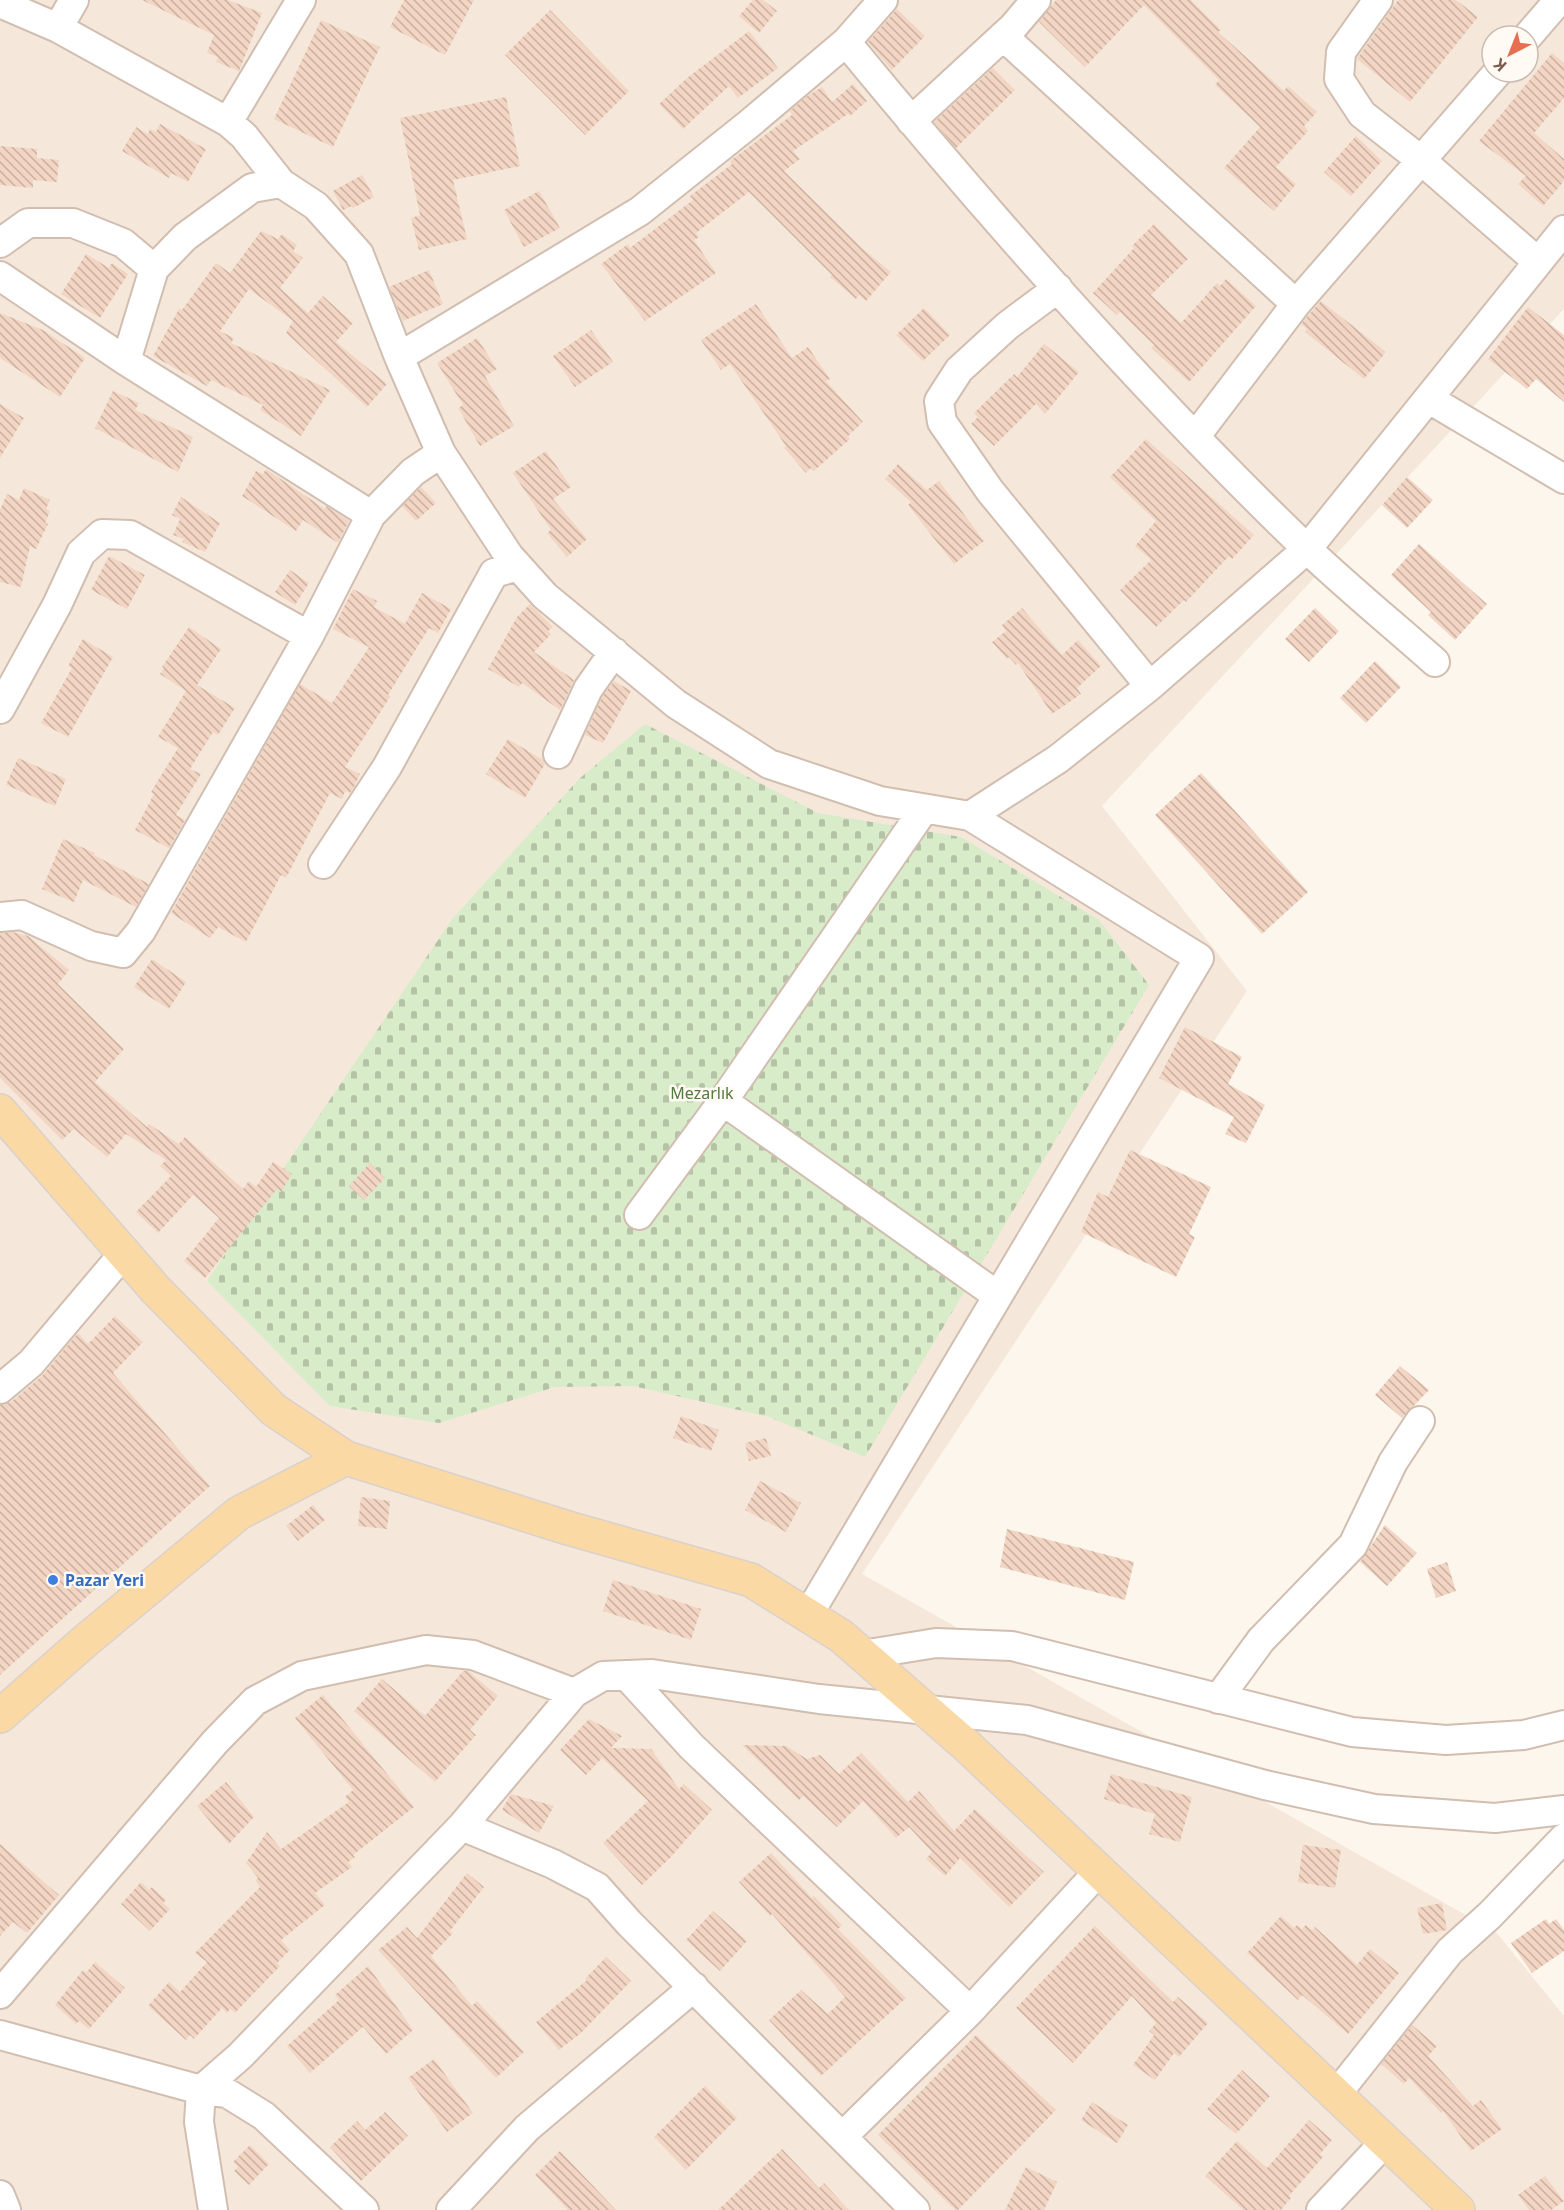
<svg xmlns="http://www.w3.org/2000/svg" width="1564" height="2210" font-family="'Noto Sans',sans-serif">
	<defs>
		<pattern id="cemetery-stones" width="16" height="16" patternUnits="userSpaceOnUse" patternTransform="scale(1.5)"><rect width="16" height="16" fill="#d8ecc9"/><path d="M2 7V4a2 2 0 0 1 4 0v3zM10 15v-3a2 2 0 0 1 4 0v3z" fill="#b4c2a5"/></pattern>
		<pattern id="building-back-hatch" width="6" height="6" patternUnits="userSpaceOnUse" patternTransform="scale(1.5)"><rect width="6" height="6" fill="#f3d5c3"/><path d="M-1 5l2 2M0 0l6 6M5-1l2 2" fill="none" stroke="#cab0a1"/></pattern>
	</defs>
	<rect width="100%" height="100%" fill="#fdf6ec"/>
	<path fill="#f5e8da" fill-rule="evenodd" d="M 0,0 L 1564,0 L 1564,309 L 1102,806 L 1247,991 L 862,1574 L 1496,1932 L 1564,2016 L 1564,2210 L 0,2210 ZM 1492,36 L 1528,36 L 1528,72 L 1492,72 Z"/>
	<path fill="url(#cemetery-stones)" d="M 645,724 L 818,813 L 961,837 L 1099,920 L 1149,985 L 865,1457 L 769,1417 L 633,1386 L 555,1387 L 439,1423 L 330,1406 L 207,1281 L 453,918 L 579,779 Z"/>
	<path fill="url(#building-back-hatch)" d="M 142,0 L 228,0 L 262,13 L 239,71 L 216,62 L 218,57 L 207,53 L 214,35 Z
		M 404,0 L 474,0 L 445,55 L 390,27 Z
		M 753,0 L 763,0 L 777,11 L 759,33 L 739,16 Z
		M 1056,0 L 1191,0 L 1221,30 L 1218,32 L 1284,91 L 1288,86 L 1317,112 L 1304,126 L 1308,131 L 1276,167 L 1296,184 L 1274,211 L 1224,168 L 1260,127 L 1215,85 L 1219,80 L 1144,5 L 1085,67 L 1039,22 Z
		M 1398,0 L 1456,0 L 1478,17 L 1410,102 L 1357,59 Z
		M 897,9 L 925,36 L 892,70 L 868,42 Z
		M 550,10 L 629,91 L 585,135 L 505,55 Z
		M 321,20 L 380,47 L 333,147 L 274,119 Z
		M 749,31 L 778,68 L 738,98 L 729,86 L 683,129 L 659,104 L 687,78 Z
		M 1552,53 L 1564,63 L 1564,98 L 1534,133 L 1564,159 L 1564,181 L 1543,206 L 1518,184 L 1526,176 L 1479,141 Z
		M 993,68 L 1015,90 L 956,148 L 934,122 Z
		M 853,84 L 867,101 L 850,116 L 848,114 L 793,151 L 800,159 L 784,171 L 862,248 L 891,272 L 866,301 L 859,295 L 856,299 L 830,277 L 832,275 L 749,192 L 696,233 L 699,237 L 694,240 L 716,273 L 645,321 L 601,264 L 628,244 L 630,248 L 693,200 L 690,196 L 732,164 L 730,161 L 792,115 L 790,111 L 806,97 L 822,87 L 832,102 Z
		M 506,97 L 520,166 L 453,180 L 467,239 L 419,250 L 411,218 L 420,215 L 400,118 Z
		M 160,124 L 206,149 L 188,182 L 171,173 L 169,178 L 122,151 L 136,127 L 148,134 L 150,129 L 156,132 Z
		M 1356,136 L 1382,161 L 1351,196 L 1324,172 Z
		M 0,146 L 37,149 L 37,158 L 59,160 L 57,182 L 33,180 L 33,188 L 0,185 Z
		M 362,175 L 374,197 L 353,208 L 352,206 L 343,210 L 333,191 Z
		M 539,191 L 560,228 L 524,247 L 504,210 Z
		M 1154,224 L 1188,259 L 1151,295 L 1181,323 L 1217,283 L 1220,286 L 1226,279 L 1256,306 L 1189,382 L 1151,348 L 1154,345 L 1120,312 L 1117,315 L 1093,293 L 1134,248 L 1132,246 Z
		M 261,231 L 278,239 L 282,234 L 297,245 L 293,251 L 303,258 L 280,288 L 308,313 L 323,296 L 353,323 L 336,342 L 387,384 L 367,407 L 286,333 L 293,321 L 249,289 L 220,331 L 234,338 L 231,343 L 330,390 L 301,436 L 260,410 L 263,405 L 211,380 L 207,386 L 153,356 L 179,309 L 182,310 L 216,263 L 230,273 Z
		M 86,254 L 109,268 L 112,263 L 128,274 L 100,318 L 61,294 Z
		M 429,270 L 443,304 L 403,321 L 389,287 Z
		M 1321,301 L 1386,352 L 1364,379 L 1305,332 L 1307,329 L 1301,324 Z
		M 756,304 L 792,358 L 808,347 L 830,379 L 826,381 L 863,422 L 848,436 L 850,439 L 814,471 L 811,468 L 806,473 L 784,448 L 786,446 L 730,364 L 721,370 L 701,340 Z
		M 1528,307 L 1564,335 L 1564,402 L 1536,379 L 1527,389 L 1488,359 Z
		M 924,308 L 950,335 L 923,361 L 896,335 Z
		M 0,313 L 43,330 L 85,358 L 60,397 L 0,358 Z
		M 591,330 L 613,362 L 575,387 L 553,356 Z
		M 477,338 L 497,369 L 485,376 L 514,426 L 480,446 L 458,408 L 463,405 L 437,363 Z
		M 1044,344 L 1079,372 L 1045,414 L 1036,404 L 994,446 L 971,424 L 978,417 L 974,413 L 1014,374 L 1017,377 Z
		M 113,391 L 139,403 L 135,410 L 193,437 L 178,472 L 95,428 Z
		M 0,404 L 24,418 L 0,458 Z
		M 1146,439 L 1254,535 L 1232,559 L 1229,556 L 1186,602 L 1184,600 L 1156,627 L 1120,590 L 1151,560 L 1135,546 L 1156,521 L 1110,477 Z
		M 546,451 L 571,487 L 553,499 L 587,539 L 567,557 L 547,533 L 551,530 L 513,473 Z
		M 898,464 L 927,490 L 939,481 L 984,541 L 954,564 L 908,505 L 911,502 L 885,479 Z
		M 266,469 L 325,509 L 326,506 L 349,521 L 338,543 L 303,520 L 296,531 L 242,496 L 256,471 L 263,474 Z
		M 1407,477 L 1433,500 L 1407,528 L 1382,505 Z
		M 421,487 L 436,503 L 416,521 L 402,506 Z
		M 24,488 L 50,500 L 46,509 L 50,511 L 45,523 L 48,524 L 36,549 L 30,546 L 21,587 L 0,582 L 0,510 L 7,494 L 19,500 Z
		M 181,497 L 220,523 L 205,552 L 182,542 L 184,539 L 173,535 L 180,519 L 172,515 Z
		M 1419,544 L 1487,604 L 1455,640 L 1428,615 L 1431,612 L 1391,575 Z
		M 109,556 L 145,575 L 127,609 L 91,590 Z
		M 290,570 L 309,583 L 295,605 L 275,592 Z
		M 353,589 L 377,601 L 374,607 L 405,624 L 422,593 L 451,609 L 438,633 L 429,628 L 388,695 L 390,697 L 345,767 L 360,774 L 354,787 L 350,793 L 345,791 L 342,799 L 330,793 L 286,878 L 281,875 L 246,942 L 218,927 L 210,938 L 171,913 L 300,684 L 332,703 L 369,647 L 333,629 Z
		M 530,604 L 553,627 L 548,631 L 551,634 L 534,652 L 574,680 L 560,710 L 522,683 L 519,687 L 488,669 L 517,617 Z
		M 1022,608 L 1062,655 L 1078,640 L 1101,666 L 1077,688 L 1081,694 L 1052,714 L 1018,663 L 1016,665 L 1009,657 L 1007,659 L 992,642 L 1006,631 L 1002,625 Z
		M 1315,608 L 1339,631 L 1309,662 L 1285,639 Z
		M 189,627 L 221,649 L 197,685 L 235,708 L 218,735 L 213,732 L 190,769 L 201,774 L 176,815 L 185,820 L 169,848 L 135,830 L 154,794 L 151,792 L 178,748 L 158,737 L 186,691 L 160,674 L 164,668 L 162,667 Z
		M 83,639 L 113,657 L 68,737 L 41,723 L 72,668 L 68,666 Z
		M 1375,661 L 1401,687 L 1366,723 L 1340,698 Z
		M 614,681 L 631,691 L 603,743 L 585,735 L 602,697 Z
		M 508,739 L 543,760 L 545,764 L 525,798 L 486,774 Z
		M 18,758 L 66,779 L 55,806 L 6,785 Z
		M 1201,773 L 1308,892 L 1262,934 L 1155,815 Z
		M 63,839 L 95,853 L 94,855 L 149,884 L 136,907 L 83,880 L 74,902 L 42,889 Z
		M 12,932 L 28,936 L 69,970 L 58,984 L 124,1049 L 95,1082 L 147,1127 L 149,1124 L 179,1144 L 185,1137 L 243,1189 L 249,1181 L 256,1187 L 273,1162 L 292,1174 L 281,1192 L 277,1189 L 205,1278 L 184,1261 L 219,1218 L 193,1195 L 158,1233 L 136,1212 L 171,1176 L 160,1166 L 166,1160 L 126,1134 L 107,1157 L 74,1129 L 62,1140 L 0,1078 L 0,933 Z
		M 152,959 L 186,982 L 169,1009 L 134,987 Z
		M 1185,1027 L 1242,1057 L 1228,1084 L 1265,1105 L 1246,1143 L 1225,1134 L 1234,1117 L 1159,1078 Z
		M 1130,1150 L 1211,1187 L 1189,1234 L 1195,1237 L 1176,1277 L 1081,1232 L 1098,1192 L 1108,1197 Z
		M 370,1163 L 385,1178 L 364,1200 L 349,1186 Z
		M 115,1316 L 143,1342 L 113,1373 L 210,1486 L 0,1675 L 0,1405 L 11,1402 L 42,1376 L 78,1333 L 88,1344 Z
		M 1400,1366 L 1429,1390 L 1402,1418 L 1375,1395 Z
		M 681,1416 L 719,1430 L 711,1451 L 673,1438 Z
		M 766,1438 L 771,1456 L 749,1461 L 745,1443 Z
		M 760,1481 L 801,1503 L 786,1532 L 745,1510 Z
		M 361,1497 L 390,1501 L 387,1529 L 358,1526 Z
		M 313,1505 L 325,1520 L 298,1541 L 286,1526 Z
		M 1385,1525 L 1417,1553 L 1387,1586 L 1360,1562 Z
		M 1007,1529 L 1134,1562 L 1125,1600 L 1000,1567 Z
		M 1447,1562 L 1456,1591 L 1436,1598 L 1427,1569 Z
		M 613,1580 L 701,1609 L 691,1640 L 603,1611 Z
		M 463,1671 L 468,1671 L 498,1696 L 470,1730 L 476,1735 L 435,1782 L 354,1711 L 382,1679 L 425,1716 Z
		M 323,1695 L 414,1807 L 353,1855 L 355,1857 L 348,1862 L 352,1867 L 315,1893 L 325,1905 L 281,1940 L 290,1950 L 277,1963 L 280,1966 L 235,2013 L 230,2009 L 227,2013 L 222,2008 L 194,2039 L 190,2035 L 186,2040 L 148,2006 L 169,1982 L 180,1992 L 207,1962 L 195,1953 L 260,1887 L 255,1880 L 258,1878 L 246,1863 L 267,1832 L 281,1849 L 349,1802 L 345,1797 L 353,1790 L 295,1718 Z
		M 589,1719 L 622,1736 L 611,1748 L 651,1749 L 679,1789 L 684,1784 L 712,1810 L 671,1857 L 642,1885 L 603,1843 L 648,1801 L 602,1758 L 586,1775 L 560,1750 Z
		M 742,1745 L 786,1746 L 807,1759 L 820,1755 L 839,1774 L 861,1753 L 908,1802 L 919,1791 L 954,1831 L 975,1809 L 1044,1872 L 1009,1907 L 960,1858 L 945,1876 L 926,1859 L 932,1852 L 909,1827 L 896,1838 L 863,1801 L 837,1827 L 803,1796 L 799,1800 Z
		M 1111,1774 L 1192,1797 L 1180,1842 L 1149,1834 L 1155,1814 L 1104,1799 Z
		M 226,1782 L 254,1817 L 229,1844 L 197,1806 Z
		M 511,1794 L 554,1806 L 539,1833 L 502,1810 Z
		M 0,1844 L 59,1895 L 27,1933 L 13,1922 L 0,1936 Z
		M 1303,1845 L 1341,1850 L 1335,1888 L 1298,1882 Z
		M 771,1853 L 812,1898 L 814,1896 L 842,1925 L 838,1929 L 906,1998 L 821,2076 L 769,2020 L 801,1990 L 828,2014 L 845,1997 L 772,1914 L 770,1916 L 739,1882 Z
		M 467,1873 L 484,1887 L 450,1931 L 453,1933 L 431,1956 L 472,2006 L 477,2001 L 524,2052 L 496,2078 L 378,1950 L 407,1927 L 417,1938 Z
		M 141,1882 L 149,1890 L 152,1887 L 166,1900 L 163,1903 L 170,1909 L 150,1931 L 121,1904 Z
		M 1442,1903 L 1447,1930 L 1423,1934 L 1417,1908 Z
		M 713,1911 L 747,1941 L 720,1971 L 686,1940 Z
		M 1281,1916 L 1294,1928 L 1297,1925 L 1302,1929 L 1306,1925 L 1312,1930 L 1315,1927 L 1357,1965 L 1370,1949 L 1399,1973 L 1348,2034 L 1302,1995 L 1298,2000 L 1247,1953 Z
		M 1546,1919 L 1549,1924 L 1556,1919 L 1564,1930 L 1564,1951 L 1532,1973 L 1511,1943 Z
		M 1095,1926 L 1173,2002 L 1178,1997 L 1208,2023 L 1179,2057 L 1174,2053 L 1155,2080 L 1133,2065 L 1154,2035 L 1149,2031 L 1156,2023 L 1132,1996 L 1073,2063 L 1016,2008 Z
		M 606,1957 L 631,1981 L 581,2033 L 559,2050 L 536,2022 L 587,1980 L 585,1979 Z
		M 95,1962 L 125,1988 L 89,2029 L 79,2021 L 76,2024 L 55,2005 L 83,1970 L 86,1973 Z
		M 368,1966 L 413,2030 L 386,2054 L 363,2027 L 310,2073 L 287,2046 L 339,2000 L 335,1995 Z
		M 1412,2025 L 1437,2046 L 1428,2056 L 1473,2106 L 1481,2100 L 1502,2129 L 1471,2151 L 1443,2111 L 1441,2113 L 1409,2078 L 1404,2084 L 1381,2064 Z
		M 976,2035 L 1056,2110 L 958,2210 L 955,2210 L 878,2135 Z
		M 434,2059 L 473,2113 L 447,2132 L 408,2078 Z
		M 1242,2070 L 1270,2096 L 1236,2134 L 1207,2109 Z
		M 705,2086 L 737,2118 L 686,2170 L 654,2137 Z
		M 1092,2102 L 1128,2125 L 1117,2143 L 1081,2120 Z
		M 385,2112 L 408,2136 L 361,2181 L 330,2147 L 357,2121 L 365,2130 Z
		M 1309,2120 L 1332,2140 L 1320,2154 L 1323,2157 L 1289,2196 L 1291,2198 L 1281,2210 L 1243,2210 L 1205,2176 L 1237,2141 L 1267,2168 Z
		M 250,2145 L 269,2164 L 249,2185 L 234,2171 L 238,2167 L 233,2162 Z
		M 782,2149 L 819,2188 L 824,2183 L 849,2210 L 718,2210 Z
		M 560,2151 L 616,2210 L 568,2210 L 535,2175 Z
		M 1026,2167 L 1057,2182 L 1044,2210 L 1005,2210 Z
		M 1545,2176 L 1564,2201 L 1551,2210 L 1529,2210 L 1518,2195 Z"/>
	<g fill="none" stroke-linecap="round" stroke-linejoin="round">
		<g stroke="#d1beb0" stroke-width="32">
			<path id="minor" d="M 1378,0 L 1341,52 L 1339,79 L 1362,114 L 1422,161 L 1538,262
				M 0,3 L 58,28 L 228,122 L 244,136 L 281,183
				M 58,28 L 74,0
				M 1003,36 L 1296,304
				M 1528,36 L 1559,0
				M 846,42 C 990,217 1142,390 1306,548 C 1347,587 1392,624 1435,662
				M 911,121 L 1013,27 L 1036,0
				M 228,122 L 301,0
				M 0,243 L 28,223 L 73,223 L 123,243 L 154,269 L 126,361
				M 154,269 L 185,237 L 252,188 L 281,183 L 316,206 L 359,254 L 399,357 L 441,453 L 509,556 L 545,596 L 676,704 L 769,764 L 880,801 L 970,816 L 1199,958 L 808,1615
				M 0,276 L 126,361 L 371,515
				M 1058,288 L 1007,326 L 959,370 L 939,401 L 942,422 L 990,491 L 1150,686
				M 399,357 L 640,211 L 749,124 L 846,42 L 883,0
				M 1429,399 L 1564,479
				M 1195,437 L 1296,304 L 1498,72
				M 0,709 L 57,605 L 81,553 L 102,534 L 130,535 L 309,636
				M 558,754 L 588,689 L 614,652
				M 970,816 L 1058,759 L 1150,686 L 1307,549 L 1564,230
				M 323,864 L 387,767 L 494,573 L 518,566
				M 0,917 L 22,915 L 91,946 L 123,953 L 141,931 L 309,636 L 371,515 L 413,472 L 441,453
				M 723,1101 L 998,1296
				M 639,1215 L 723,1101 L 924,809
				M 0,1389 L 31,1363 L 124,1253
				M 862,1655 L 936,1643 L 1012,1646 L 1352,1732 L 1446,1740 L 1524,1735 L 1564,1725
				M 626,1675 L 692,1747 L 970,2011
				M 1218,1699 L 1261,1640 L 1353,1545 L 1393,1462 L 1420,1421
				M 462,1826 L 553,1864 L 597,1887 L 629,1923 L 915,2210
				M 0,1994 L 215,1742 L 255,1701 L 302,1676 L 426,1650 L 473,1655 L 574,1693
				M 0,2035 L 201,2090 L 227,2093 L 264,2116 L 364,2210
				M 1335,2096 L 1450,1951 L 1490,1915 L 1564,1838
				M 843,2136 L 970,2011 L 1099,1871
				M 0,2195 L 6,2210
				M 213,2210 L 199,2122 L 201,2090 L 240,2056 L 462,1826 L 574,1693 L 603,1676 L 652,1674 L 819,1699 L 1027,1720 L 1265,1785 L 1374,1809 L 1495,1818 L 1564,1810
				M 451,2210 L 527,2128 L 694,1987
				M 1321,2210 L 1384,2143"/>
		</g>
		<g stroke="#dad1cd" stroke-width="36">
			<path id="major" d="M 0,1111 L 156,1290 L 274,1410 L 346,1458 L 568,1528 L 751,1580 L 841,1636 L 967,1746 L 1458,2210
				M 0,1716 L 84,1642 L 239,1513 L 346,1458"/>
		</g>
		<use href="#minor" stroke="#fff" stroke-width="28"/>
		<use href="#major" stroke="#fbd9a5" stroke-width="33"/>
	</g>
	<circle fill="#3f7fe0" stroke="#fffaf3" stroke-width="2" cx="53" cy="1580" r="6"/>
	<g text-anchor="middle" stroke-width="5" stroke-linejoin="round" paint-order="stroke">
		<g font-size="16" fill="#537a41" stroke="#fffaf3">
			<text x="702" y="1099">Mezarlık</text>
		</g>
		<g font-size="16" font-weight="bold" fill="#366cbe" stroke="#fffaf3" text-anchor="start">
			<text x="65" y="1586">Pazar Yeri</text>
		</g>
	</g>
	<g transform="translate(1510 54) rotate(222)"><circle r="28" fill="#fffaf3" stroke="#cabbb1" stroke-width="1.5"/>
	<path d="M0-4.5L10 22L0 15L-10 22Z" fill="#e76f51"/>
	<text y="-9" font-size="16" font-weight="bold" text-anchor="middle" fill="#7a5c4d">K</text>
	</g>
</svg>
